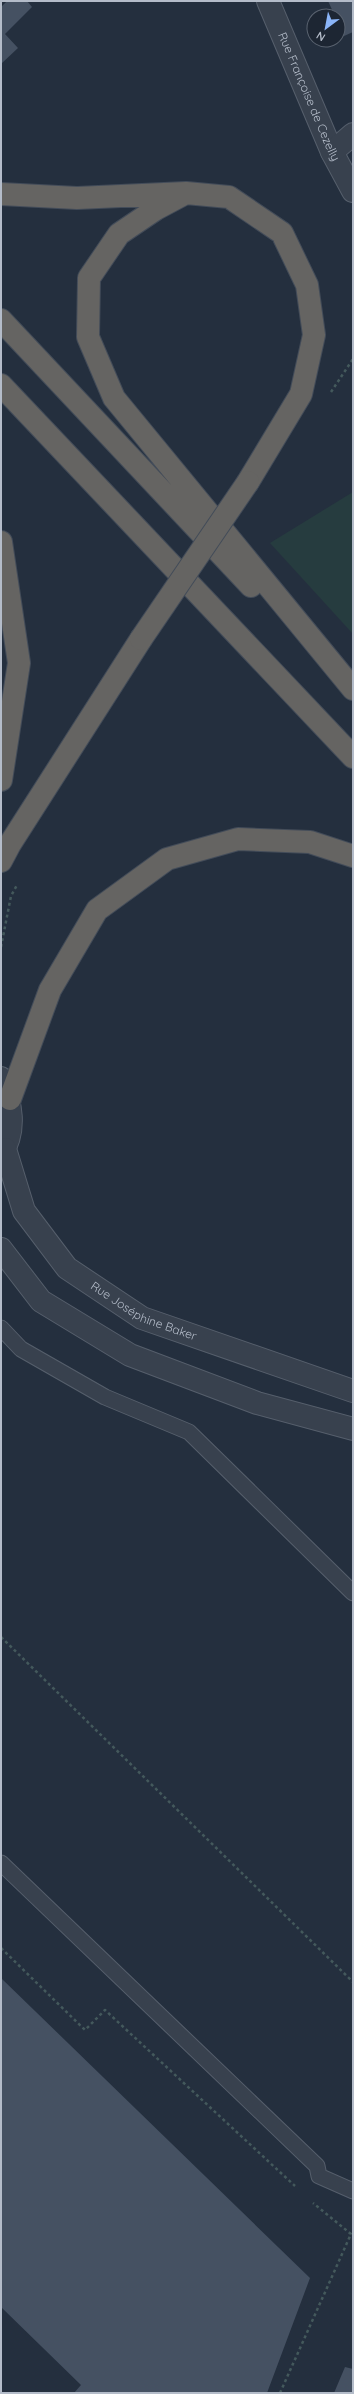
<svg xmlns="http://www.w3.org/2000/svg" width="354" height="2394" font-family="Quicksand,sans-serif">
	<rect width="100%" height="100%" fill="#242f3e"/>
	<path fill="#263c3f" d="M 353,492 L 353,634 L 270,543 Z"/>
	<path fill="#455162" d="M 7,1 L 27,1 L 32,7 L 5,34 L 18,48 L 1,64 L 1,7 Z
		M 328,1 L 353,1 L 353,32 L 344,36 L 338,23 L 338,16 L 335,16 Z
		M 1,1978 L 310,2278 L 267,2393 L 74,2393 L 81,2385 L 1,2307 Z
		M 345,2367 L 353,2369 L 353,2393 L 334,2393 Z"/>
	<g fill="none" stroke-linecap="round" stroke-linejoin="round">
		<g stroke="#565f6c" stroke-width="17">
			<path id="service" d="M 1,1328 L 21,1349 L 105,1397 L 189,1432 L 353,1593
				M 1,1863 L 317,2166 L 319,2176 L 353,2191"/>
		</g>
		<g stroke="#565f6c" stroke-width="24">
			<g id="minor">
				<path id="s1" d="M 268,1 L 332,152 L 353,191"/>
				<path d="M 332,152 L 353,134"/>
				<path d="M 1,1078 C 11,1103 17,1130 1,1155"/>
				<path id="s2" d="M 5,1149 L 24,1211 L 67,1268 L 142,1318 L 353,1391"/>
				<path d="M 1,1249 L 41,1301 L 130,1355 L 257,1403 L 353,1429"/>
			</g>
		</g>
		<g stroke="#434c59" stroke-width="24">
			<path id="trunk" d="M 186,193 L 156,209 L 119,234 L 89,278 L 88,337 L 114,398 L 353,689
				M 1,194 L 77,198 L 186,193 L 229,197 L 282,233 L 307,285 L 314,335 L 301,394 L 248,482
				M 1,320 L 251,586
				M 1,385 L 353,757
				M 1,542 L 19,663 L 1,780
				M 1,861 L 10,844 L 141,639
				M 10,1099 L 50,990 L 97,910 L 167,859 L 238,839 L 310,842 L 353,856"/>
		</g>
		<path stroke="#44595c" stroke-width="2.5" stroke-dasharray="3 3" stroke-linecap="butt" d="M 331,392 L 353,359
			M 1,947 L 11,896 L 17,885
			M 1,1637 L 353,1982
			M 1,1948 L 85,2030 L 105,2010 L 295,2186
			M 280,2393 L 351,2234 L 313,2203"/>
		<use href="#service" stroke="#38414e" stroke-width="15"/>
		<use href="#minor" stroke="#38414e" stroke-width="22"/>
		<use href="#trunk" stroke="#656462" stroke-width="22"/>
		<g stroke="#434c59" stroke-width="24" stroke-linecap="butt">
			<path id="trunk-bridge" d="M 141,639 L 248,482"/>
		</g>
		<use href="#trunk-bridge" stroke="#656462" stroke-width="22"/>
	</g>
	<g text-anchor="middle" stroke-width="3" stroke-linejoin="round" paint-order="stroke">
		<g font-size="12" fill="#b4bcc9" stroke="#1d2633">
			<text dy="4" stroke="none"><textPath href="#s1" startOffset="104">Rue Françoise de Cezelly</textPath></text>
			<text dy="4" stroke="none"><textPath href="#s2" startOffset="225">Rue Joséphine Baker</textPath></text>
		</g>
	</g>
	<rect width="354" height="2394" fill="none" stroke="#b4bcc9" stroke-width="4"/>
	<g transform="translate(326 28) rotate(212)"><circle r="19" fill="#1d2633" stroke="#59626f"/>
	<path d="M0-3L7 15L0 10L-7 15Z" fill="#8ab4f8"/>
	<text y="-6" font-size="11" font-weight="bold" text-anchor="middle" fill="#b4bcc9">N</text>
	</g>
</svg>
